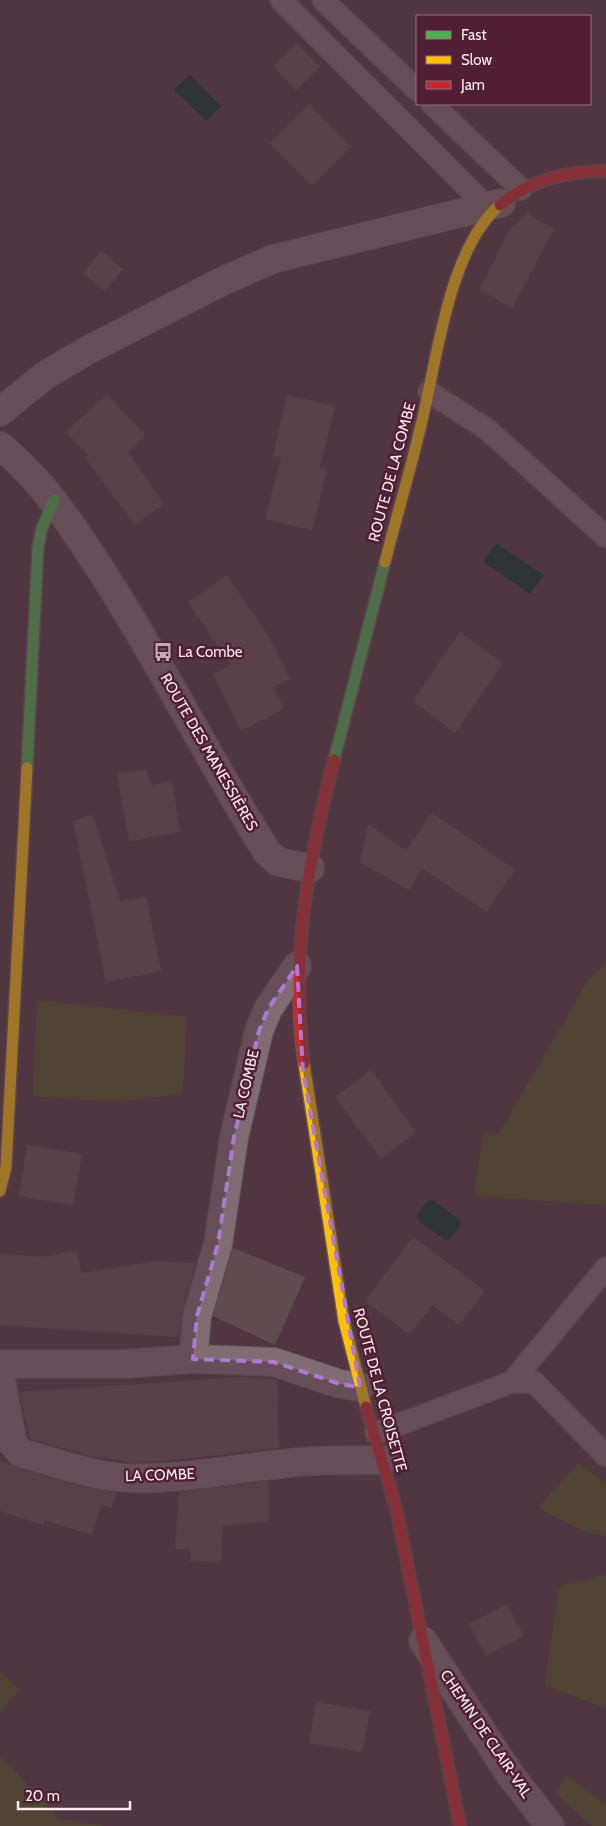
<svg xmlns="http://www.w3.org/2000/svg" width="606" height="1826" font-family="Cabin,sans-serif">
	<rect width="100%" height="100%" fill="#513641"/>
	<path fill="#4e5224" d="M 606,963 L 606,1205 L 474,1196 L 483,1134 L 498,1135 L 588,980 Z
		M 37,1000 L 187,1017 L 183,1094 L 111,1102 L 33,1096 Z
		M 578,1463 L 606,1484 L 606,1536 L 586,1532 L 538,1508 Z
		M 606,1575 L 606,1708 L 545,1686 L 559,1586 Z
		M 0,1671 L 20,1690 L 0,1713 Z
		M 0,1755 L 58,1818 L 106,1826 L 0,1826 Z
		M 567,1776 L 606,1804 L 606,1826 L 592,1826 L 555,1793 Z"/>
	<path fill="#07342c" d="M 190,74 L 221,106 L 206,121 L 174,90 Z
		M 496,543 L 544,575 L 530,594 L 483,562 Z
		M 428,1200 L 433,1200 L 460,1220 L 461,1225 L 449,1240 L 445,1240 L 417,1220 L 417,1214 Z"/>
	<path fill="#624b50" d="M 297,43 L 320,67 L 296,90 L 273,66 Z
		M 309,104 L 351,147 L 312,185 L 270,143 Z
		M 527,213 L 554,229 L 512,308 L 480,290 L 510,229 Z
		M 101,251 L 123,269 L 105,291 L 83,273 Z
		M 107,394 L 145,435 L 128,452 L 164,504 L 135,525 L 85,458 L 88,455 L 66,432 Z
		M 287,395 L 335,406 L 320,467 L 327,469 L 312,530 L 265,519 L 281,457 L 273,456 Z
		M 227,575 L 269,637 L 290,679 L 273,687 L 284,709 L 241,731 L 213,674 L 231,665 L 188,602 Z
		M 460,632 L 503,663 L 455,733 L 413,701 Z
		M 146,770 L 152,785 L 172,781 L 180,832 L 129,841 L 117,773 Z
		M 432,813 L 515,870 L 486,912 L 422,868 L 409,890 L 360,862 L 368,824 L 406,851 Z
		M 93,815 L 120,901 L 146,897 L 161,971 L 106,982 L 73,820 Z
		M 371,1070 L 416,1132 L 381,1159 L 335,1097 Z
		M 27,1145 L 82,1154 L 73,1205 L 19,1196 Z
		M 413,1237 L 485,1291 L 459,1325 L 432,1305 L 410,1335 L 365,1301 Z
		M 233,1248 L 305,1277 L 275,1345 L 213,1316 Z
		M 77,1250 L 81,1273 L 158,1261 L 196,1263 L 182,1312 L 179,1337 L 0,1325 L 0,1254 L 44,1257 Z
		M 242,1377 L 277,1379 L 279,1448 L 166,1461 L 128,1462 L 90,1456 L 30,1439 L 19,1392 Z
		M 0,1461 L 69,1483 L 117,1493 L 111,1508 L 101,1505 L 92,1535 L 44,1520 L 43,1525 L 0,1511 Z
		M 268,1481 L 269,1521 L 223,1526 L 221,1562 L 190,1561 L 191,1549 L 175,1549 L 179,1492 Z
		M 507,1604 L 524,1636 L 486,1656 L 469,1624 Z
		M 316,1702 L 370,1711 L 362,1752 L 309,1743 Z"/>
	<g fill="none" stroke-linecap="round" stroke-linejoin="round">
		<g stroke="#69535d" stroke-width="24">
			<path id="lane" d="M 281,0 L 487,207
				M 323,0 L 417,90
				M 432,104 L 521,189
				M 429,392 L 488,430 L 606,537
				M 512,1382 L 606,1268
				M 376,1433 L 512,1382 L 534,1382 L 606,1456"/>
		</g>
		<g stroke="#69535d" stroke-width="30">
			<path id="street" d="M 0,412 L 44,376 L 88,350 L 223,281 L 273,259 L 501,203
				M 0,446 C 45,482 75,530 106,578 C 163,667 210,762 267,852 L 278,862 L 310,868
				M 193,1359 L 197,1316 L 218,1244 L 234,1137 L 259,1031 L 268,1009 L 297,966
				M 0,1364 L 123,1364 L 193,1359 L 274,1362 L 340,1384 L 360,1387
				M 0,1374 L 13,1444 L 21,1453 C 55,1462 91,1476 128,1478 C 191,1480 253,1464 316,1461 C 339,1460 362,1460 384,1460
				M 423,1641 L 509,1773 L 550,1826"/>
		</g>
		<g stroke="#69535d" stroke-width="14">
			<path id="fast" d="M 334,760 L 385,562
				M 27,768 L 38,547 L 42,528 L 54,500"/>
		</g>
		<g stroke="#69535d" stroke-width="14">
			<path id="slow" d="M 385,562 C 397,515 411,468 422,421 C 437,359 449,248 500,205
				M 304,1063 L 344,1321 L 366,1407
				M 0,1191 L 6,1167 L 27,768"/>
		</g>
		<g stroke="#69535d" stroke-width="14">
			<path id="jam" d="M 500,205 C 530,180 567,171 606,171
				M 304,1063 C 290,957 308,862 334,760
				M 366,1407 L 396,1508 L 460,1826"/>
		</g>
		<use href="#lane" stroke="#816c74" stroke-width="21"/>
		<use href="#street" stroke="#816c74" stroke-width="28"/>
		<use href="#fast" stroke="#4caf50" stroke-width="11"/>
		<use href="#slow" stroke="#ffc107" stroke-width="11"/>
		<use href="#jam" stroke="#c62828" stroke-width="11"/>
	</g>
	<path d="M0 0H606V1826H0ZM 297,966 L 303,1071 L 360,1387 L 340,1384 L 274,1362 L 193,1359 L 197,1316 L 218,1244 L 234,1137 L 259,1031 L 268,1009 Z" fill="#513641" fill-opacity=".55" fill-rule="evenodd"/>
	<path fill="none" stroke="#af78d3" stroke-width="4" stroke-dasharray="10 6" stroke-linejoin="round" d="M 297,966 L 303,1071 L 360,1387 L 340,1384 L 274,1362 L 193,1359 L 197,1316 L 218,1244 L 234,1137 L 259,1031 L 268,1009 Z"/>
	<defs>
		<g id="bus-bare" transform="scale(1.5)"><path d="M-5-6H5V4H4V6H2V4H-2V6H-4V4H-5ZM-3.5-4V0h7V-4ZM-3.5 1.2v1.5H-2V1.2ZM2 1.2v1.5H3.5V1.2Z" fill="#c1abb3" stroke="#511f34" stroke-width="2.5" paint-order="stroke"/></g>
	</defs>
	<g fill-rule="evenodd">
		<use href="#bus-bare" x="163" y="652"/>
	</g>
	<g text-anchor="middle" stroke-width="5" stroke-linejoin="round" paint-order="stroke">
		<g font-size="15" fill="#feeaf0" stroke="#511f34">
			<text transform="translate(392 472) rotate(-75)" y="5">ROUTE DE LA COMBE</text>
			<text transform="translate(209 752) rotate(60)" y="5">ROUTE DES MANESSIÈRES</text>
			<text transform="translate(246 1084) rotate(-77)" y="5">LA COMBE</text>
			<text transform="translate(380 1390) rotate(75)" y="5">ROUTE DE LA CROISETTE</text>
			<text transform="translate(160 1475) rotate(-2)" y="5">LA COMBE</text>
			<text transform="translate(486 1734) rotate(56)" y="5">CHEMIN DE CLAIR-VAL</text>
		</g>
		<g font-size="15" fill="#feeaf0" stroke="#511f34" text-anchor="start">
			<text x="178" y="657">La Combe</text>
		</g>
	</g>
	<rect x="416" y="15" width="175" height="90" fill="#511f34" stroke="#96707f"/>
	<rect x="426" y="31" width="25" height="8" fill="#4caf50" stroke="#96707f"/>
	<text x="461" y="40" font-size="15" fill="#feeaf0">Fast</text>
	<rect x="426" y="56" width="25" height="8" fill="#ffc107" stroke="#96707f"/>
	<text x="461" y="65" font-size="15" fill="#feeaf0">Slow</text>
	<rect x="426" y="81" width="25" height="8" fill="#c62828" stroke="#96707f"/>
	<text x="461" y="90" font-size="15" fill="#feeaf0">Jam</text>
	<path d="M18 1801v8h112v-8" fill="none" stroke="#feeaf0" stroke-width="2.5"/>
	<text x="25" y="1801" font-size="15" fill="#feeaf0" stroke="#511f34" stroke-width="4" paint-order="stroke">20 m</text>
</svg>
